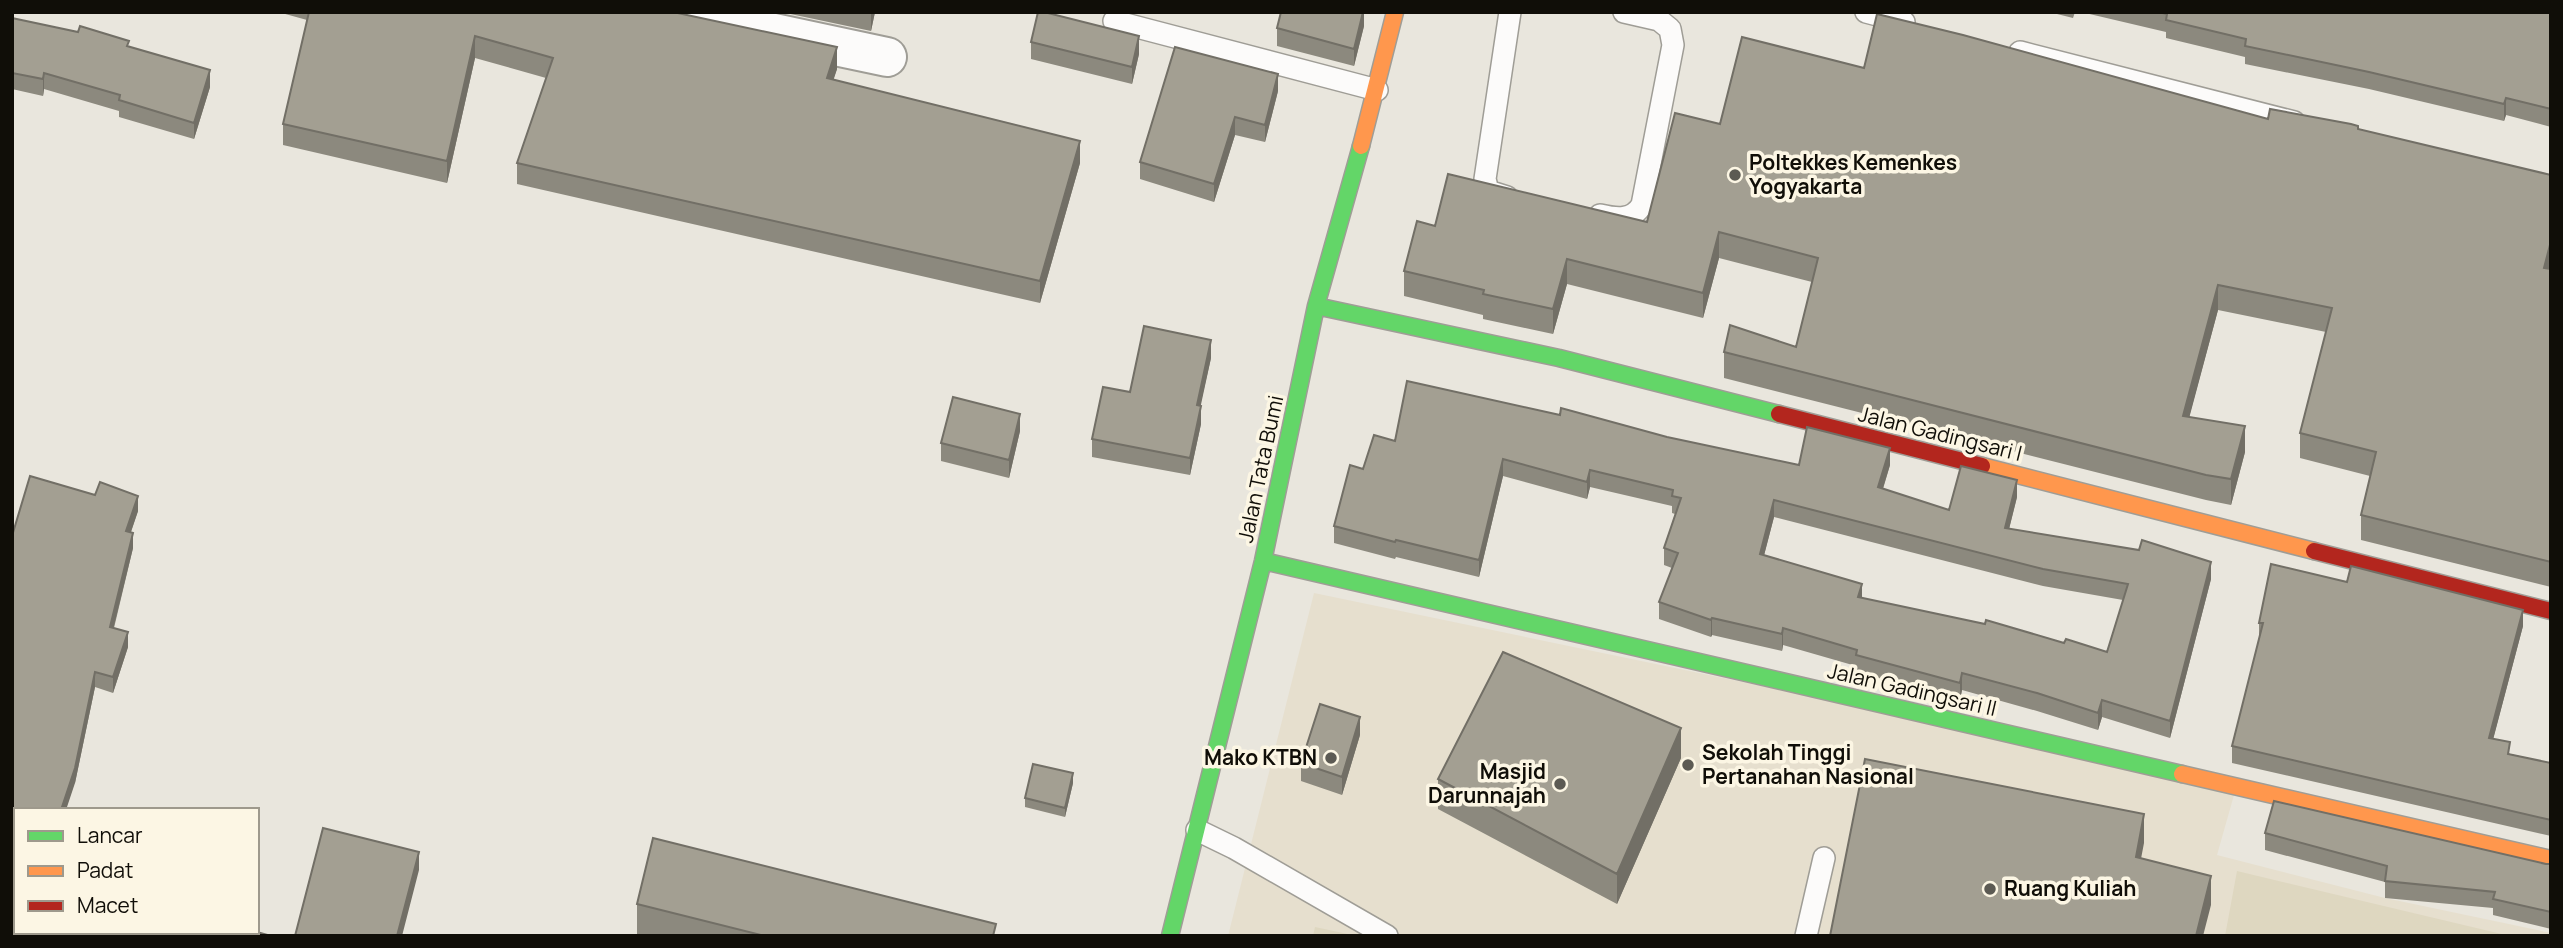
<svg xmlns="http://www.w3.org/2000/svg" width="2563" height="948" font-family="Manrope,sans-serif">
	<rect width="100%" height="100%" fill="#e9e6dd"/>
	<path fill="#e6dfce" d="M 1314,593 L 1800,694 L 2234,795 L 2217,855 L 2385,898 L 2551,933 L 2551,936 L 1228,936 Z"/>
	<path fill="#ded7c0" d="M 2237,871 L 2510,936 L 2225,936 Z
		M 1315,927 L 1357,936 L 1313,936 Z"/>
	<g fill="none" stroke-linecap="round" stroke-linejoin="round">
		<g stroke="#9f9d96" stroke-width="24">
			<path id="lane" d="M 1866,12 L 1904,22
				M 1114,21 L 1377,90
				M 2020,52 L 2294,122
				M 1507,197 L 1488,191 L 1485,179 L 1510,12
				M 1600,215 C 1617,219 1632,221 1642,205 L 1673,45 L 1670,29 L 1659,20 L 1624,12
				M 1197,830 L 1234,848 L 1387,936
				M 1806,936 L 1824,858"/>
		</g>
		<g stroke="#9f9d96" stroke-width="42">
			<path id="street" d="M 675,12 L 887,57"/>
		</g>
		<g stroke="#9f9d96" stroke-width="19">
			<path id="fast" d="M 1316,306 L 1559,358 L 1779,414
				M 1263,561 L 2182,774
				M 1170,936 L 1263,561 L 1316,306 L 1361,146"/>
		</g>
		<g stroke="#9f9d96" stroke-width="19">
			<path id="slow" d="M 1361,146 L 1395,12
				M 1982,466 L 2314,551
				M 2182,774 L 2551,859"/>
		</g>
		<g stroke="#9f9d96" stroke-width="19">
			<path id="jam" d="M 1779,414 L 1982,466
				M 2314,551 L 2551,611"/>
		</g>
		<use href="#lane" stroke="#fcfbfa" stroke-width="21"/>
		<use href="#street" stroke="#fcfbfa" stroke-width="38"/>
		<use href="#fast" stroke="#63d668" stroke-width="16"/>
		<use href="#slow" stroke="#ff974d" stroke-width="16"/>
		<use href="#jam" stroke="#b3261e" stroke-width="16"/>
	</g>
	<path fill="#8c897e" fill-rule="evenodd" d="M 278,12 L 673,12 L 837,69 L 833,80 L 1080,163 L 1040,303 L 517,184 L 517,163 L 546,78 L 475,58 L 447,183 L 283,145 L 283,124 L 307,20 Z
		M 781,12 L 875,12 L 871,31 Z
		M 1364,12 L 1364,26 L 1354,66 L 1277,46 L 1277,28 Z
		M 2049,12 L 2075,12 L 2073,18 Z
		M 2081,12 L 2551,12 L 2551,127 L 2506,115 L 2504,121 L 2369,89 L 2245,64 L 2245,57 L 2166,38 L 2166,32 Z
		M 12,18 L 129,47 L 210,87 L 194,139 L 119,117 L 119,111 L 44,89 L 43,96 L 12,89 Z
		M 1031,42 L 1139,54 L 1132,84 L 1031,59 Z
		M 1864,68 L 2268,119 L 2358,129 L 2551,269 L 2551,587 L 2361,540 L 2361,515 L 2370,476 L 2300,458 L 2300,433 L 2326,332 L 2218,310 L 2189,417 L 2245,452 L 2231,505 L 2206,500 L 1724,378 L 1724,352 L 1796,347 L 1812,282 L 1719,258 L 1703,318 L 1567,284 L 1553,334 L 1483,319 L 1483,315 L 1404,296 L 1404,271 L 1435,226 L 1647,222 L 1720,124 Z
		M 1278,91 L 1265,142 L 1235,135 L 1214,202 L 1140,179 L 1140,162 Z
		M 1211,358 L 1200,406 L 1201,424 L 1190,475 L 1092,457 L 1092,439 L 1130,392 Z
		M 1560,415 L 1799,465 L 1890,465 L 1883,489 L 1949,510 L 2017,497 L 2009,529 L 2211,579 L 2170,738 L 2102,717 L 2098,730 L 2037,711 L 1962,690 L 1960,700 L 1856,672 L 1856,666 L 1783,645 L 1782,651 L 1712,635 L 1711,637 L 1659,619 L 1659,602 L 1672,568 L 1664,565 L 1664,548 L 1675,514 L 1672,513 L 1672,506 L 1590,487 L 1587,499 L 1503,476 L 1479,577 L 1396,557 L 1395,559 L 1334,543 L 1334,526 L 1363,469 L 1395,441 ZM 1774,517 L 2043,586 L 2123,600 L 2107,652 L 1862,598 L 1764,555 Z
		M 1020,431 L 1009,478 L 941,461 L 941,443 Z
		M 95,495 L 138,511 L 131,532 L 133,548 L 114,628 L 128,647 L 113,693 L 95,687 L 75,783 L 16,810 L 16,874 L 12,874 L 12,536 Z
		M 2259,623 L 2523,626 L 2493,739 L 2510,754 L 2551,763 L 2551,836 L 2232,763 L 2232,746 L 2259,639 Z
		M 1360,735 L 1342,795 L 1301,781 L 1301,763 Z
		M 1681,758 L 1617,904 L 1438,809 L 1438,779 Z
		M 1073,783 L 1065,817 L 1025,807 L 1025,798 Z
		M 2265,833 L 2551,864 L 2551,929 L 2493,915 L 2493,908 L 2385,898 L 2385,882 L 2265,850 Z
		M 637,904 L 996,936 L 643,936 L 637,934 Z"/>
	<path fill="#726f66" d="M 871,12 L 875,12 L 871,31 Z
		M 1363,12 L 1364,12 L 1364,26 L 1354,66 L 1354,49 Z
		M 475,36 L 475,58 L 447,183 L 447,161 Z
		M 1139,36 L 1139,54 L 1132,84 L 1132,67 Z
		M 837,47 L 837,69 L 827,100 L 827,78 Z
		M 210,70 L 210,87 L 194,139 L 194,123 Z
		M 44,73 L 44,89 L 43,96 L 43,79 Z
		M 1278,74 L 1278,91 L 1265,142 L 1265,125 Z
		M 2506,98 L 2506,115 L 2504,121 L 2504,104 Z
		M 1235,117 L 1235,135 L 1214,202 L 1214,184 Z
		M 1080,141 L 1080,163 L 1040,303 L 1040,281 Z
		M 1719,232 L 1719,258 L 1703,318 L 1703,293 Z
		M 2551,241 L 2551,266 L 2544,293 L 2544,268 Z
		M 1567,259 L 1567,284 L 1553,334 L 1553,309 Z
		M 2218,285 L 2218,310 L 2183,441 L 2183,416 Z
		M 1211,340 L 1211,358 L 1197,423 L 1197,405 Z
		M 1201,406 L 1201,424 L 1190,475 L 1190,458 Z
		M 1020,414 L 1020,431 L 1009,478 L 1009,460 Z
		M 2245,426 L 2245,452 L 2231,505 L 2231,479 Z
		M 1890,448 L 1890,465 L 1878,504 L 1878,487 Z
		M 1503,459 L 1503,476 L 1479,577 L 1479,560 Z
		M 1590,470 L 1590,487 L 1587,499 L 1587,482 Z
		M 2017,480 L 2017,497 L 2005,545 L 2005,528 Z
		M 138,496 L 138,511 L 126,546 L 126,531 Z
		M 1774,500 L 1774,517 L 1760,571 L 1760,554 Z
		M 133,533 L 133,548 L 110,642 L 110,627 Z
		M 2211,562 L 2211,579 L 2170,738 L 2170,721 Z
		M 1862,584 L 1862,601 L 1858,597 Z
		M 2523,610 L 2523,626 L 2489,755 L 2489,738 Z
		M 1712,618 L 1712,635 L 1711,637 L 1711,620 Z
		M 1783,628 L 1783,645 L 1782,651 L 1782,634 Z
		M 128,632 L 128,647 L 113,693 L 113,677 Z
		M 95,672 L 95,687 L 75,783 L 66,810 L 61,810 Z
		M 1962,673 L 1962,690 L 1960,700 L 1960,683 Z
		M 2102,700 L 2102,717 L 2098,730 L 2098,713 Z
		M 1360,717 L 1360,735 L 1342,795 L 1342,777 Z
		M 1681,728 L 1681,758 L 1617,904 L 1617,874 Z
		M 1073,773 L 1073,783 L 1065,817 L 1065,808 Z
		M 2144,814 L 2144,843 L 2136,885 L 2136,857 Z
		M 419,852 L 419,870 L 402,936 L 397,936 Z
		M 2211,876 L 2211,905 L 2203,936 L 2196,936 Z
		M 14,893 L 14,911 L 12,918 L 12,901 Z"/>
	<path fill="#a39f92" stroke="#726f66" stroke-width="2" fill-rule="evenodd" d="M 309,12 L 673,12 L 837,47 L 827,78 L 1080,141 L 1040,281 L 517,163 L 553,58 L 475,36 L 447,161 L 283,124 Z
		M 1038,12 L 1044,12 L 1139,36 L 1132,67 L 1031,42 Z
		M 1281,12 L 1363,12 L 1354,49 L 1277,28 Z
		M 2158,12 L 2551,12 L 2551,109 L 2506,98 L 2504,104 L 2369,72 L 2245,46 L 2246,39 L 2166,20 L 2167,14 Z
		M 1877,14 L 1963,35 L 2268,119 L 2270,109 L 2351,124 L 2358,126 L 2358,129 L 2551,175 L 2551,241 L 2544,268 L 2551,269 L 2551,562 L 2361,515 L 2376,452 L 2300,433 L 2332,308 L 2218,285 L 2183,416 L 2245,426 L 2231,479 L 2206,475 L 1724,352 L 1730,325 L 1796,347 L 1818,258 L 1719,232 L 1703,293 L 1567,259 L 1553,309 L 1483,294 L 1484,290 L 1404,271 L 1417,221 L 1435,226 L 1448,174 L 1647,222 L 1675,113 L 1720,124 L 1742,37 L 1864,68 Z
		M 12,18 L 78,32 L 80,26 L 129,41 L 127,46 L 210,70 L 194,123 L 119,100 L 120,95 L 44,73 L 43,79 L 12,73 Z
		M 1175,47 L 1278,74 L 1265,125 L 1235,117 L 1214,184 L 1140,162 Z
		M 1144,326 L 1211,340 L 1197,405 L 1201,406 L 1190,458 L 1092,439 L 1103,387 L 1130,392 Z
		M 1407,381 L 1560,415 L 1561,408 L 1667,437 L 1799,465 L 1807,427 L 1890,448 L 1878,487 L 1949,510 L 1961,466 L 2017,480 L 2005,528 L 2139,550 L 2142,540 L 2211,562 L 2170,721 L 2102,700 L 2098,713 L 2037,693 L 1962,673 L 1960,683 L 1856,655 L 1857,650 L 1783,628 L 1782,634 L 1712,618 L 1711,620 L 1659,602 L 1678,553 L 1664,548 L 1681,498 L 1672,496 L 1673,490 L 1590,470 L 1587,482 L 1503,459 L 1479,560 L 1396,540 L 1395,542 L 1334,526 L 1350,465 L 1363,469 L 1374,435 L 1395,441 ZM 1774,500 L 2043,569 L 2128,584 L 2107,652 L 2066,639 L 2064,643 L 1986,620 L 1985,624 L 1858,597 L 1862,584 L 1760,554 Z
		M 953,397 L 1020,414 L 1009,460 L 941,443 Z
		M 30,476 L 95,495 L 100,482 L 138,496 L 126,531 L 133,533 L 110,627 L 128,632 L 113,677 L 95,672 L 75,768 L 61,810 L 16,810 L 16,859 L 12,858 L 12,536 Z
		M 2271,564 L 2347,582 L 2351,566 L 2523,610 L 2489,738 L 2510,742 L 2508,754 L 2551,763 L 2551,820 L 2232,746 L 2263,623 L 2259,623 Z
		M 1503,652 L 1681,728 L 1617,874 L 1438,779 Z
		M 1320,704 L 1360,717 L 1342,777 L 1301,763 Z
		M 1865,759 L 2144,814 L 2136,857 L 2211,876 L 2196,936 L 1830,936 Z
		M 1033,764 L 1073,773 L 1065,808 L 1025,798 Z
		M 2274,801 L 2546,864 L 2551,864 L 2551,912 L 2493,899 L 2495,892 L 2385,881 L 2387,866 L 2265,833 Z
		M 323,828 L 419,852 L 397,936 L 295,936 Z
		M 653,838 L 996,924 L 993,936 L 765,936 L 637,904 Z
		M 187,932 L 257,932 L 271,936 L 186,936 Z"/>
	<g fill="#5c5a53" stroke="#fcf6e4" stroke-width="2.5">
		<circle cx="1735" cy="175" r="7"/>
		<circle cx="1331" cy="758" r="7"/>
		<circle cx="1688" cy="765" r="7"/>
		<circle cx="1560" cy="784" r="7"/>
		<circle cx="1990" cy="889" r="7"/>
	</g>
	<g text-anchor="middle" stroke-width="7" stroke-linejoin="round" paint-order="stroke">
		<g font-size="21" font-weight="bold" fill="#100e08" stroke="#fcf6e4" text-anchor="start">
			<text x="1749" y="170">Poltekkes Kemenkes<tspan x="1749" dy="24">Yogyakarta</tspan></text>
			<text x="1702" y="760">Sekolah Tinggi<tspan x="1702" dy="24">Pertanahan Nasional</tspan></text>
			<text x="1317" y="765" text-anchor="end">Mako KTBN</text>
			<text x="1546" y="779" text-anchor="end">Masjid<tspan x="1546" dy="24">Darunnajah</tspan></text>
			<text x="2004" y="896">Ruang Kuliah</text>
		</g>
		<g font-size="21" fill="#100e08" stroke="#fcf6e4">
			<text transform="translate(1940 434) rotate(14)" y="7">Jalan Gadingsari I</text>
			<text transform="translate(1261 469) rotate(-78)" y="7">Jalan Tata Bumi</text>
			<text transform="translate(1912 690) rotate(13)" y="7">Jalan Gadingsari II</text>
		</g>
	</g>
	<rect width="2563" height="948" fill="none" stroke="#100e08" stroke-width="28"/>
	<rect x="14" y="808" width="245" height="126" fill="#fcf6e4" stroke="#9e998c" stroke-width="2"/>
	<rect x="28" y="831" width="35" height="10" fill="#63d668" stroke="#9e998c" stroke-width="2"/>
	<text x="77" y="843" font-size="21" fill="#100e08">Lancar</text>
	<rect x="28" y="866" width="35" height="10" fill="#ff974d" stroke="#9e998c" stroke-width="2"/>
	<text x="77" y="878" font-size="21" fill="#100e08">Padat</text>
	<rect x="28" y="901" width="35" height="10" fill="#b3261e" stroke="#9e998c" stroke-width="2"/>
	<text x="77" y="913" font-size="21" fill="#100e08">Macet</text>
</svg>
